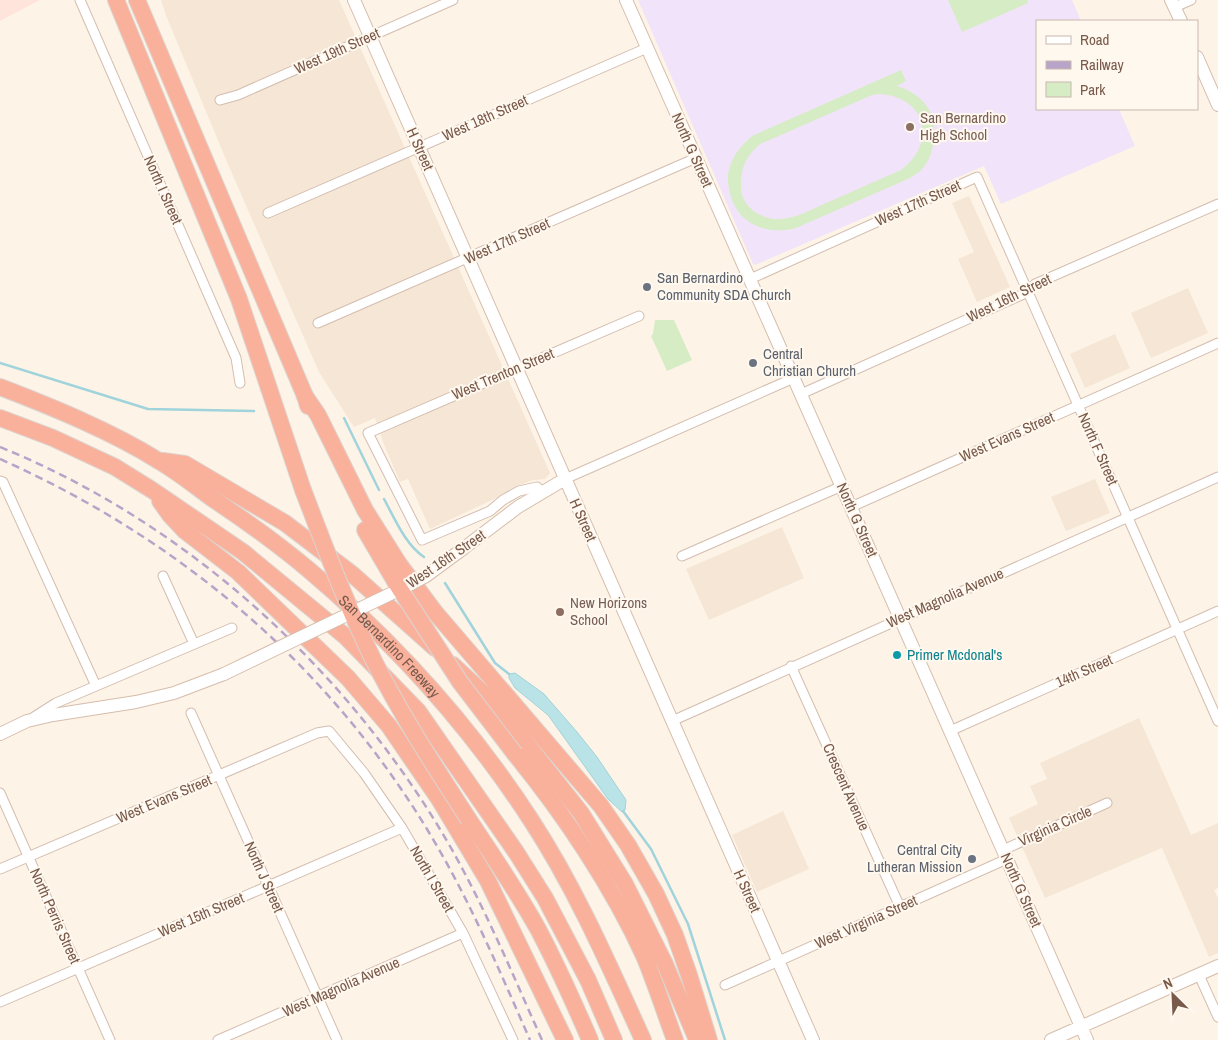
<svg xmlns="http://www.w3.org/2000/svg" width="1218" height="1040" font-family="'Archivo Narrow',sans-serif">
	<rect width="100%" height="100%" fill="#fdf4e7"/>
	<path fill="#f5e6d5" d="M 161,0 L 339,0 L 550,473 L 545,479 L 533,480 L 515,487 L 492,500 L 430,529 L 408,479 L 400,482 L 385,447 L 375,418 L 354,427 L 319,372 L 230,169 L 167,18 Z
		M 969,196 L 1010,287 L 977,302 L 958,259 L 974,252 L 952,203 Z
		M 1188,288 L 1208,333 L 1151,358 L 1131,313 Z
		M 1115,334 L 1130,368 L 1085,388 L 1070,354 Z
		M 1095,479 L 1110,513 L 1066,531 L 1051,497 Z
		M 782,527 L 804,578 L 709,620 L 686,569 Z
		M 1139,718 L 1191,835 L 1218,823 L 1218,888 L 1214,890 L 1218,898 L 1218,953 L 1209,957 L 1162,848 L 1045,898 L 1009,818 L 1038,804 L 1030,786 L 1047,779 L 1040,763 Z
		M 783,811 L 809,869 L 757,892 L 732,835 Z"/>
	<path fill="#fee4db" d="M 0,0 L 40,0 L 0,21 Z"/>
	<path fill="#f1e4fa" d="M 638,0 L 1072,0 L 1081,21 L 1037,21 L 1037,109 L 1119,109 L 1135,146 L 1001,204 L 984,166 L 755,265 L 753,264 Z"/>
	<path fill="#d6ecc4" fill-rule="evenodd" d="M 948,0 L 1027,0 L 1028,3 L 962,32 Z
		M 901,70 L 906,81 L 897,86 C 925,95 939,115 933,145 C 932,152 928,163 922,169 C 919,173 914,175 910,178 L 796,228 C 765,236 735,223 729,189 C 728,183 727,176 729,170 C 732,156 741,146 752,136 ZM 879,94 C 926,96 938,143 901,170 C 875,181 850,193 824,204 C 811,210 796,218 781,219 C 763,221 741,207 741,187 C 740,169 746,156 760,144 L 872,95 Z
		M 655,320 L 674,320 L 692,360 L 667,371 L 651,336 L 653,334 Z"/>
	<path fill="#bae3e8" stroke="#a0d3db" d="M 515,673 L 544,694 L 577,732 L 597,757 L 626,800 L 625,810 L 622,812 L 608,799 L 548,715 L 515,688 L 509,678 L 509,674 Z"/>
	<g fill="none" stroke-linecap="round" stroke-linejoin="round">
		<path stroke="#a0d3db" stroke-width="2.5" d="M 0,363 L 148,409 L 254,411
			M 344,418 L 379,490
			M 384,499 C 395,519 405,544 424,557
			M 445,583 L 495,663 L 509,674
			M 623,811 L 651,849 L 688,924 L 725,1040"/>
		<g stroke="#d3bdaf" stroke-width="11">
			<path id="street" d="M 80,0 L 236,358 L 240,383
				M 1175,7 L 1191,0
				M 220,100 L 238,95 L 453,0
				M 268,213 L 647,48
				M 750,279 L 977,177 L 1218,721
				M 318,323 L 696,158
				M 801,394 L 1028,292 L 1035,284 L 1218,204
				M 565,479 L 794,378
				M 0,481 L 3,482 L 96,686
				M 542,492 L 537,487 L 519,491 L 503,500 L 490,511 L 422,540 L 368,433 L 639,316
				M 851,507 L 1218,343
				M 682,556 L 842,486
				M 163,576 L 194,644
				M 791,666 L 900,907
				M 191,713 L 337,1040
				M 34,717 L 56,703 L 232,628
				M 672,721 L 1218,477
				M 950,731 L 1218,611
				M 0,793 L 110,1040
				M 1003,850 L 1107,803
				M 0,869 L 317,733 L 329,731 L 364,773 L 402,828 L 463,933 L 513,1040
				M 1199,975 L 1218,1017
				M 725,985 L 1007,859
				M 0,1002 L 402,828
				M 218,1040 L 463,933"/>
		</g>
		<g stroke="#d6bdac" stroke-width="14">
			<path id="secondary" d="M 354,0 L 813,1040
				M 626,0 L 1087,1040
				M 1171,0 L 1181,21
				M 1197,57 L 1218,105
				M 464,548 L 518,507 L 565,479
				M 0,734 L 27,721 L 53,715 L 136,702 L 174,693 L 224,674
				M 1051,1040 L 1218,966"/>
		</g>
		<g stroke="#dcd4d0" stroke-width="18">
			<g id="highway">
				<path d="M 116,0 L 239,299 L 303,490"/>
				<path d="M 137,0 L 305,396 L 308,406"/>
				<path id="s1" d="M 0,387 C 52,407 111,431 159,461 C 178,472 195,486 213,499 C 246,521 278,544 309,570 C 394,642 470,726 531,820 C 576,889 609,965 643,1040"/>
				<path d="M 305,396 L 318,415 L 365,510 L 399,564 L 434,611 L 601,806 L 628,845 L 656,894 L 675,935 L 689,975 L 709,1040"/>
				<path d="M 0,418 L 53,438 L 115,467 L 152,490 L 243,552 L 345,636 L 418,711 L 516,852 L 545,898 L 588,980 L 614,1040"/>
				<path d="M 163,461 L 185,464 L 285,523 L 352,574 L 435,648"/>
				<path d="M 160,501 L 170,515 L 185,531 L 238,572 L 348,678 L 389,726 L 439,799 L 488,881 L 565,1040"/>
				<path d="M 365,530 L 396,583"/>
				<path d="M 453,665 L 496,705 L 581,813 L 625,884 L 665,964 L 697,1040"/>
				<path d="M 515,754 C 564,814 613,887 645,958 C 656,985 665,1013 675,1040"/>
				<path d="M 469,820 C 493,856 517,891 538,929 C 557,965 574,1003 590,1040"/>
			</g>
		</g>
		<use href="#street" stroke="#fff" stroke-width="9"/>
		<use href="#secondary" stroke="#fff" stroke-width="12"/>
		<use href="#highway" stroke="#fab19c" stroke-width="16"/>
		<path stroke="#b7a4c8" stroke-width="2.5" stroke-dasharray="8 5" stroke-linecap="butt" d="M 0,447 C 187,523 346,668 447,841 C 484,905 512,973 542,1040
			M 0,459 C 184,541 335,670 437,846 C 473,908 501,974 530,1040"/>
		<g stroke="#d6bdac" stroke-width="14" stroke-linecap="butt">
			<path id="secondary-bridge" d="M 224,674 L 409,585 L 426,576 L 464,548"/>
		</g>
		<g stroke="#dcd4d0" stroke-width="18" stroke-linecap="butt">
			<path id="highway-bridge" d="M 303,490 C 325,547 346,604 373,659 C 401,715 435,767 469,820
				M 396,583 L 460,682 L 515,754"/>
		</g>
		<use href="#secondary-bridge" stroke="#fff" stroke-width="12"/>
		<use href="#highway-bridge" stroke="#fab19c" stroke-width="16"/>
	</g>
	<g fill="#8d6e63" stroke="#fff8ef" stroke-width="2">
		<circle cx="910" cy="127" r="5"/>
		<circle cx="560" cy="612" r="5"/>
	</g>
	<g fill="#6b7280" stroke="#fff8ef" stroke-width="2">
		<circle cx="647" cy="287" r="5"/>
		<circle cx="753" cy="363" r="5"/>
		<circle cx="972" cy="859" r="5"/>
	</g>
	<circle fill="#0f9aa8" stroke="#fff8ef" stroke-width="2" cx="897" cy="655" r="5"/>
	<g text-anchor="middle" stroke-width="4" stroke-linejoin="round" paint-order="stroke">
		<g font-size="15" fill="#79594a" stroke="#fff8ef">
			<text transform="translate(337 51) rotate(-24)" y="5">West 19th Street</text>
			<text transform="translate(485 118) rotate(-24)" y="5">West 18th Street</text>
			<text transform="translate(420 149) rotate(66)" y="5">H Street</text>
			<text transform="translate(692 150) rotate(66)" y="5">North G Street</text>
			<text transform="translate(163 190) rotate(66)" y="5">North I Street</text>
			<text transform="translate(918 203) rotate(-24)" y="5">West 17th Street</text>
			<text transform="translate(507 241) rotate(-24)" y="5">West 17th Street</text>
			<text transform="translate(1009 298) rotate(-26)" y="5">West 16th Street</text>
			<text transform="translate(503 374) rotate(-23)" y="5">West Trenton Street</text>
			<text transform="translate(1007 437) rotate(-24)" y="5">West Evans Street</text>
			<text transform="translate(1098 449) rotate(66)" y="5">North F Street</text>
			<text transform="translate(583 520) rotate(66)" y="5">H Street</text>
			<text transform="translate(857 520) rotate(66)" y="5">North G Street</text>
			<text transform="translate(446 559) rotate(-34)" y="5">West 16th Street</text>
			<text transform="translate(945 598) rotate(-24)" y="5">West Magnolia Avenue</text>
			<text dy="5" stroke="none"><textPath href="#s1" startOffset="472">San Bernardino Freeway</textPath></text>
			<text transform="translate(1084 671) rotate(-24)" y="5">14th Street</text>
			<text transform="translate(846 787) rotate(66)" y="5">Crescent Avenue</text>
			<text transform="translate(164 799) rotate(-23)" y="5">West Evans Street</text>
			<text transform="translate(1055 826) rotate(-24)" y="5">Virginia Circle</text>
			<text transform="translate(264 877) rotate(66)" y="5">North J Street</text>
			<text transform="translate(432 879) rotate(60)" y="5">North I Street</text>
			<text transform="translate(1021 890) rotate(66)" y="5">North G Street</text>
			<text transform="translate(747 891) rotate(66)" y="5">H Street</text>
			<text transform="translate(201 915) rotate(-23)" y="5">West 15th Street</text>
			<text transform="translate(55 916) rotate(66)" y="5">North Perris Street</text>
			<text transform="translate(866 922) rotate(-24)" y="5">West Virginia Street</text>
			<text transform="translate(341 987) rotate(-24)" y="5">West Magnolia Avenue</text>
		</g>
		<g font-size="15" fill="#785e54" stroke="#fff8ef" text-anchor="start">
			<text x="920" y="123">San Bernardino<tspan x="920" dy="17">High School</tspan></text>
			<text x="570" y="608">New Horizons<tspan x="570" dy="17">School</tspan></text>
		</g>
		<g font-size="15" fill="#5b616d" stroke="#fff8ef" text-anchor="start">
			<text x="657" y="283">San Bernardino<tspan x="657" dy="17">Community SDA Church</tspan></text>
			<text x="763" y="359">Central<tspan x="763" dy="17">Christian Church</tspan></text>
			<text x="962" y="855" text-anchor="end">Central City<tspan x="962" dy="17">Lutheran Mission</tspan></text>
		</g>
		<g font-size="15" fill="#0d838f" stroke="#fff8ef" text-anchor="start">
			<text x="907" y="660">Primer Mcdonal's</text>
		</g>
	</g>
	<rect x="1036" y="20" width="162" height="90" fill="#fff8ef" stroke="#c9b8ad"/>
	<rect x="1046" y="36" width="25" height="8" fill="#ffffff" stroke="#c9b8ad"/>
	<text x="1080" y="45" font-size="15" fill="#79594a">Road</text>
	<rect x="1046" y="61" width="25" height="8" fill="#b7a4c8" stroke="#c9b8ad"/>
	<text x="1080" y="70" font-size="15" fill="#79594a">Railway</text>
	<rect x="1046" y="82" width="25" height="15" fill="#d6ecc4" stroke="#c9b8ad"/>
	<text x="1080" y="95" font-size="15" fill="#79594a">Park</text>
	<g transform="translate(1173 995) rotate(336)" stroke="#fff8ef" stroke-width="4" paint-order="stroke">
	<path d="M0-4L9 19L0 12L-9 19Z" fill="#79594a"/>
	<text y="-8" font-size="14" font-weight="bold" text-anchor="middle" fill="#79594a">N</text>
	</g>
</svg>
